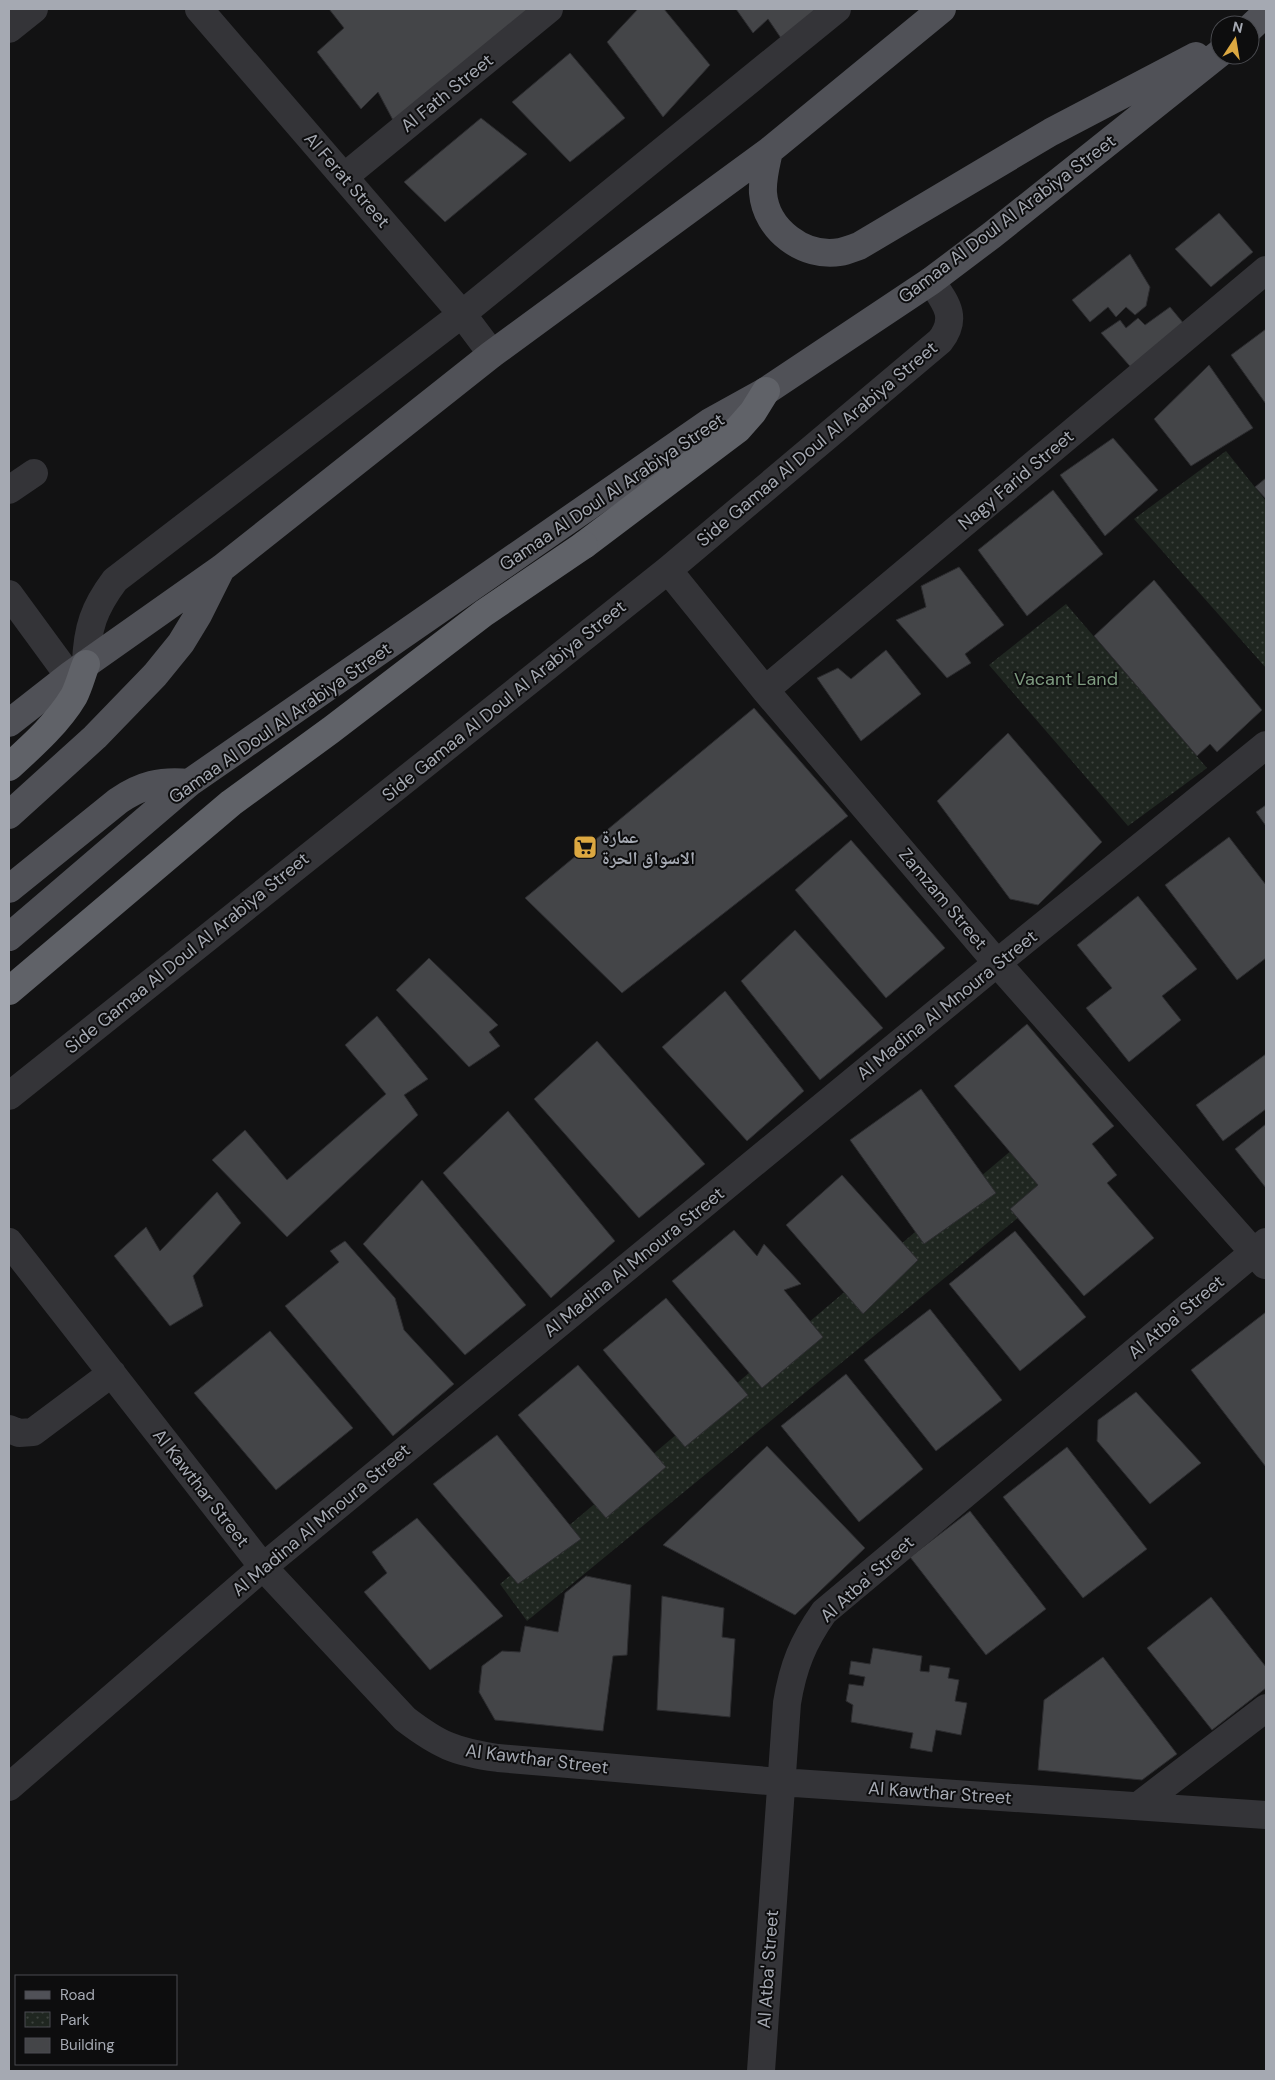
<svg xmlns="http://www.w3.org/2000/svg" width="1275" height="2080" font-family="'DM Sans','Noto Naskh Arabic',sans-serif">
	<defs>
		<pattern id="park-dots" width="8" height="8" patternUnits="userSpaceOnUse" patternTransform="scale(1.25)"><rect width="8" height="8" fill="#1f2620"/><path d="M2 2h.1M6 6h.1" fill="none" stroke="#3d433e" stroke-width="1.8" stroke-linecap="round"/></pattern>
	</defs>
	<rect width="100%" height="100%" fill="#121213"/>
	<path fill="url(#park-dots)" d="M 1226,451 L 1266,501 L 1266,668 L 1134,519 Z
		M 1066,604 L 1207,768 L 1128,826 L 989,665 Z
		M 1019,1144 L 1053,1189 L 527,1621 L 500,1584 Z"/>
	<path fill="#444548" stroke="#2c2c2f" d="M 329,9 L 534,9 L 394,122 L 378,92 L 361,109 L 317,52 L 344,28 Z
		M 638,9 L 664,9 L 710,65 L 663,117 L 607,42 Z
		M 736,9 L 826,9 L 785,44 L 768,19 L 753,33 Z
		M 570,53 L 625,118 L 570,162 L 512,102 Z
		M 481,118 L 527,154 L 445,222 L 404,182 Z
		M 1219,213 L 1253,252 L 1211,287 L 1175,249 Z
		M 1130,254 L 1150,287 L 1146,306 L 1135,315 L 1126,307 L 1116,317 L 1108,307 L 1090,322 L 1072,300 Z
		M 1170,307 L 1189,330 L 1135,372 L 1101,333 L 1120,320 L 1126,328 L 1138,318 L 1145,325 Z
		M 1266,329 L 1266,404 L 1231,355 Z
		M 1209,365 L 1253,428 L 1191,466 L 1154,419 Z
		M 1113,438 L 1158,490 L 1105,536 L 1060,475 Z
		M 1266,478 L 1266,499 L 1255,487 Z
		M 1053,490 L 1103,554 L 1027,616 L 978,550 Z
		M 959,567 L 1004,625 L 965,654 L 971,663 L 947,678 L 896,620 L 926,607 L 921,586 Z
		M 1154,580 L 1262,710 L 1217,752 L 1210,744 L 1197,756 L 1094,636 Z
		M 886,650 L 921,694 L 861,741 L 817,678 L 838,668 L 851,679 Z
		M 754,708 L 848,816 L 622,993 L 525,898 Z
		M 1008,733 L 1102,842 L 1038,905 L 1010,899 L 937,801 Z
		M 1266,805 L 1266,826 L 1256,812 Z
		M 1229,837 L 1266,885 L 1266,958 L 1237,980 L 1165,885 Z
		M 851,840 L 945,948 L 886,998 L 795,890 Z
		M 1138,896 L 1197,969 L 1162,996 L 1181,1020 L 1129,1062 L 1086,1008 L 1112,988 L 1077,945 Z
		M 795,930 L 883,1028 L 820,1080 L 741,981 Z
		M 429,958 L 498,1025 L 489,1032 L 500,1046 L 469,1067 L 396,990 Z
		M 725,991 L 804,1091 L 747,1141 L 662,1047 Z
		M 377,1016 L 428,1079 L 404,1095 L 418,1115 L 287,1237 L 212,1160 L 245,1130 L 287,1180 L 386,1094 L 345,1045 Z
		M 1027,1024 L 1114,1126 L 1092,1144 L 1117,1175 L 1107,1183 L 1154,1238 L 1084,1296 L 1010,1209 L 1038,1185 L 954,1086 Z
		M 597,1041 L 705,1164 L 639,1218 L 534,1099 Z
		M 1266,1054 L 1266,1109 L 1223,1141 L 1196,1105 Z
		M 921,1089 L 996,1193 L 924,1244 L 850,1140 Z
		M 508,1111 L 615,1241 L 551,1298 L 443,1173 Z
		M 1266,1124 L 1266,1188 L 1235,1149 Z
		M 842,1175 L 918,1260 L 863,1314 L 786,1225 Z
		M 422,1180 L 526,1305 L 465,1355 L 363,1244 Z
		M 217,1192 L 241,1223 L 193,1276 L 203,1306 L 170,1326 L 114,1256 L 146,1227 L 160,1251 Z
		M 734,1230 L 757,1256 L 764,1244 L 801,1284 L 784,1290 L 823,1337 L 762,1388 L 672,1281 Z
		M 1015,1231 L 1086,1317 L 1020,1371 L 949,1284 Z
		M 345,1241 L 395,1298 L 404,1330 L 454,1384 L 393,1436 L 285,1306 L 339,1262 L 330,1251 Z
		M 666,1298 L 748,1395 L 685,1447 L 603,1350 Z
		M 930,1309 L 1002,1400 L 936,1451 L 864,1360 Z
		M 1266,1312 L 1266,1467 L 1191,1370 Z
		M 270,1331 L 353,1428 L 276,1490 L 194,1393 Z
		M 578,1365 L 666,1467 L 606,1518 L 518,1415 Z
		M 846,1374 L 923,1469 L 859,1522 L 781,1426 Z
		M 1136,1392 L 1201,1463 L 1150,1504 L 1097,1441 L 1098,1420 Z
		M 497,1435 L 581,1539 L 518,1584 L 433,1484 Z
		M 767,1446 L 865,1548 L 795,1615 L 663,1545 Z
		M 1067,1447 L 1147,1549 L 1083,1598 L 1003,1497 Z
		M 970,1511 L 1046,1609 L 986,1655 L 910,1557 Z
		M 417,1518 L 503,1616 L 430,1670 L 364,1592 L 387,1573 L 372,1552 Z
		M 586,1576 L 631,1585 L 627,1655 L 613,1656 L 603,1731 L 495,1720 L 479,1692 L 482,1666 L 502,1651 L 520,1652 L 525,1626 L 558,1632 L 565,1593 Z
		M 662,1596 L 724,1608 L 722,1637 L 735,1639 L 730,1717 L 657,1710 Z
		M 1211,1597 L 1266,1667 L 1266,1688 L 1212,1730 L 1147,1648 Z
		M 873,1648 L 922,1656 L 920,1671 L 929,1672 L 930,1665 L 950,1668 L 948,1678 L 959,1680 L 955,1701 L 967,1703 L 961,1735 L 936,1730 L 932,1752 L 910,1748 L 913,1733 L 851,1722 L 853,1705 L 846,1701 L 849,1684 L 863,1686 L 865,1677 L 849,1674 L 851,1661 L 870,1664 Z
		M 1103,1657 L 1177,1754 L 1142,1780 L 1038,1770 L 1044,1700 Z"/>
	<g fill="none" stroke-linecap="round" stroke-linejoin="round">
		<path stroke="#343438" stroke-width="28" d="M 199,9 L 462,314 L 492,354
			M 9,29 L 34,9
			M 344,177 L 549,9
			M 9,490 L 34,473
			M 668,570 L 765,690 L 997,963 L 1265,1265
			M 9,594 L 69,676
			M 86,664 C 87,628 94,608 115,580 L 462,314 L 837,9
			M 765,690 L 1266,270
			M 9,1096 L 668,570 L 940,341 C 959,317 945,302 931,281
			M 9,1242 L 263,1567 L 405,1719 C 439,1745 455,1752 498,1758 L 780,1782 L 1266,1815
			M 9,1429 L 19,1433 L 33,1432 L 112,1373
			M 9,1787 L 263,1567 L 997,963 L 1266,745
			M 1138,1806 L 1266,1708
			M 761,2071 L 787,1703 C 793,1666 803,1642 824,1612 L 1266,1242"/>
		<path stroke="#505157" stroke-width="28" d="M 1250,28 L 1266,13
			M 769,151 C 766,165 762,179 763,193 C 766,230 804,258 840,252 C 846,251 853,248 859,246 L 1051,132 L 1196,56
			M 9,723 L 69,676 L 222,568 L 492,354 L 769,151 L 942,9
			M 9,815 L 95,737 L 155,675 L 181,643 L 198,615 L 220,571
			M 9,889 L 118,801 C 141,785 161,780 189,783
			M 9,937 L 189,783 L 710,422 L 766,391 L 931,281 L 992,235 L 1220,53"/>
		<path stroke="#606268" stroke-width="28" d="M 584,545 L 738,429 L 753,412 L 766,391
			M 9,767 C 32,746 58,723 74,696 C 79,686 82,674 86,664"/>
		<path stroke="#606268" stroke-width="28" d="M 9,991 L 231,803 L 331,730 L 484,613 L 584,545"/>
	</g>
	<defs>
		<g id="supermarket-square" transform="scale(1.25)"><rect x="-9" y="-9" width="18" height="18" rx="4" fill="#dca841" stroke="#0d0d0e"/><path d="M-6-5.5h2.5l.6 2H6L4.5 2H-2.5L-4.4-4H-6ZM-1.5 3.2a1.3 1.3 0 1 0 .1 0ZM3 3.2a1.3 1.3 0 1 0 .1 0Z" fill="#111"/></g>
	</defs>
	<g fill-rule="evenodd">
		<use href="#supermarket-square" x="585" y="847"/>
	</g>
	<g text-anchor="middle" stroke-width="4" stroke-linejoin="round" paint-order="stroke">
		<g font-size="18" fill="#a5a9b2" stroke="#0d0d0e">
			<text transform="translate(447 93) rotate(-39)" y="6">Al Fath Street</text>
			<text transform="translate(347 180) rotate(49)" y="6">Al Ferat Street</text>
			<text transform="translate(1007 219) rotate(-37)" y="6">Gamaa Al Doul Al Arabiya Street</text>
			<text transform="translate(817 444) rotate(-40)" y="6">Side Gamaa Al Doul Al Arabiya Street</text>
			<text transform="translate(1016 480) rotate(-40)" y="6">Nagy Farid Street</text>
			<text transform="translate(612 492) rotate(-34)" y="6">Gamaa Al Doul Al Arabiya Street</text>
			<text transform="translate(504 701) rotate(-39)" y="6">Side Gamaa Al Doul Al Arabiya Street</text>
			<text transform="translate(280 723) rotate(-35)" y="6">Gamaa Al Doul Al Arabiya Street</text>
			<text transform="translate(943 899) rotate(50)" y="6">Zamzam Street</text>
			<text transform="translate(187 953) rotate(-39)" y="6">Side Gamaa Al Doul Al Arabiya Street</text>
			<text transform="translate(947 1005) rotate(-39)" y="6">Al Madina Al Mnoura Street</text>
			<text transform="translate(634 1262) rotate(-39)" y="6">Al Madina Al Mnoura Street</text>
			<text transform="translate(1176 1317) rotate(-40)" y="6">Al Atba' Street</text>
			<text transform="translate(201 1488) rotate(52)" y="6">Al Kawthar Street</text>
			<text transform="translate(321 1520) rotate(-40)" y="6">Al Madina Al Mnoura Street</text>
			<text transform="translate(867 1579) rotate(-42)" y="6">Al Atba' Street</text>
			<text transform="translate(537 1759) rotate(7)" y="6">Al Kawthar Street</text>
			<text transform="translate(940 1793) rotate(4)" y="6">Al Kawthar Street</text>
			<text transform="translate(768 1969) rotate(-86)" y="6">Al Atba' Street</text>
		</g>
		<g font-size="18" fill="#7e9b80" stroke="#0d0d0e">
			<text x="1066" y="685">Vacant Land</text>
		</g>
		<g font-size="18" font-weight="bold" fill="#a5a9b2" stroke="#0d0d0e" text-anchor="start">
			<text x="602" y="843">عمارة<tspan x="602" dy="21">الاسواق الحرة</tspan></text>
		</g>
	</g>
	<rect width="1275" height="2080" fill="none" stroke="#a5a9b2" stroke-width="20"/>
	<rect x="15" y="1975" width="162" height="90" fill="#0d0d0e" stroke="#4a4b50"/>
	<rect x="25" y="1991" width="25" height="8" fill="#505157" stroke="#4a4b50"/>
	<text x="60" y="2000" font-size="15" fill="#a5a9b2">Road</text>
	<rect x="25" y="2012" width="25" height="15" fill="url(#park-dots)" stroke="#4a4b50"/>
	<text x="60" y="2025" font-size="15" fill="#a5a9b2">Park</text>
	<rect x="25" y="2038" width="25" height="15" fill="#444548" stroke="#4a4b50"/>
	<text x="60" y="2050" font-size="15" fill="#a5a9b2">Building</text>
	<g transform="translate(1235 40) rotate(12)"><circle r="24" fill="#0d0d0e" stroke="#4a4b50"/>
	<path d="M0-4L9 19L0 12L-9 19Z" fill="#dca841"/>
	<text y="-8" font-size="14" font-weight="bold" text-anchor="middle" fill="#a5a9b2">N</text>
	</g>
</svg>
